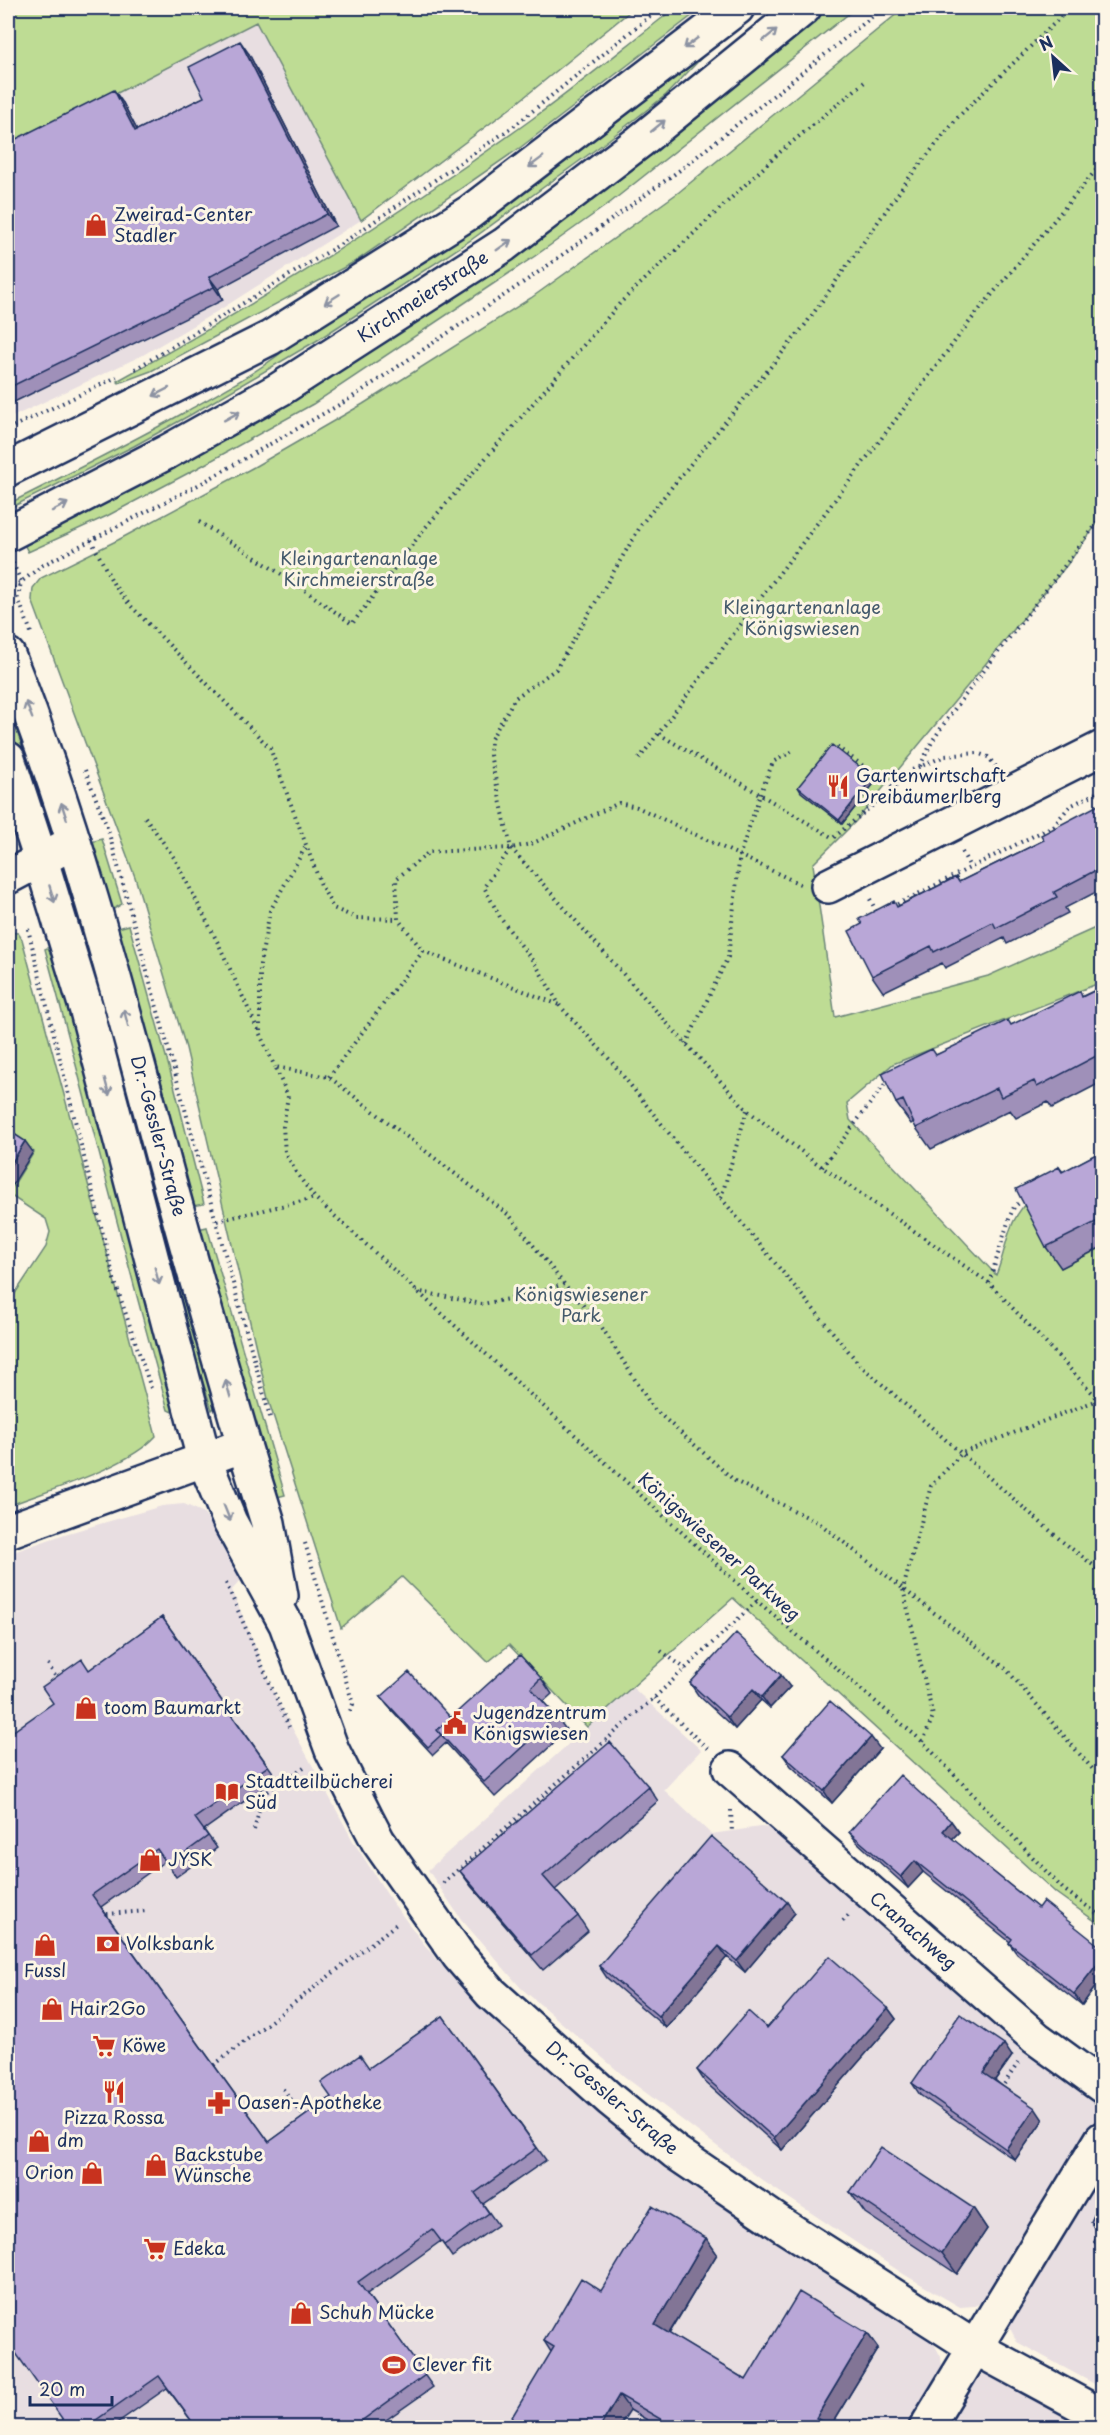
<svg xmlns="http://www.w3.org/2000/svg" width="1110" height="2435" font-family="'Playpen Sans',sans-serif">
	<rect width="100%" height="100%" fill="#fcf5e5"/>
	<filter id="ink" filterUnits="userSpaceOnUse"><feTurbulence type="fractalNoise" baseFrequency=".0167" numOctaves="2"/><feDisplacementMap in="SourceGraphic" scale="12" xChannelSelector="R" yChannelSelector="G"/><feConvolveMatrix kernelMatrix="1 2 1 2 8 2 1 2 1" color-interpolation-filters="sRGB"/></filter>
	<g filter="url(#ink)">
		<path fill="#e8dee1" d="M 256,22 L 361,220 L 221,309 L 143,355 L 8,419 L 8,149 Z
			M 184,1504 L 202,1512 L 218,1532 L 241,1580 L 232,1590 L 276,1698 L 353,1841 L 392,1902 L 427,1948 L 460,1986 L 534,2057 L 625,2130 L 932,2340 L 941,2357 L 942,2367 L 940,2375 L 908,2427 L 8,2427 L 8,1554 L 65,1534 L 162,1506 Z
			M 632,1687 L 701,1750 L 664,1790 L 711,1834 L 760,1827 L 775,1828 L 1093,2093 L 1100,2104 L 1098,2120 L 997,2289 L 983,2302 L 974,2306 L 960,2307 L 905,2275 L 766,2183 L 625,2077 L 521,1988 L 461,1919 L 428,1870 Z
			M 1102,2162 L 1102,2388 L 1017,2342 L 1009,2326 L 1010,2317 Z
			M 984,2374 L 996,2377 L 1090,2428 L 943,2428 L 974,2380 Z"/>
		<path fill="#bedc94" stroke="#6c8679" stroke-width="1.5" d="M 8,8 L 634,8 L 512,107 L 361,220 L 256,22 L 8,149 Z
			M 675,8 L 702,8 L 521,147 L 356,261 L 151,371 L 119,383 L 117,381 C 260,302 400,215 532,119 C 581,84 627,45 675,8 Z
			M 755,8 L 763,8 L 709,50 L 666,95 L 603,144 L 471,240 L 316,341 L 192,414 L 134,446 L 10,508 L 8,504 C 68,474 128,444 187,411 C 228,388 266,368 301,336 L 671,73 Z
			M 829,8 L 856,8 L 611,202 L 535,256 L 313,404 L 196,469 L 107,516 L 28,552 L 21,538 L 765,59 Z
			M 904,8 L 1102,8 L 1102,517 L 1067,565 L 856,821 L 813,864 L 835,1017 L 988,976 L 1102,925 L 1102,982 L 893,1064 L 847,1103 L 850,1120 L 996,1275 C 1009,1243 1005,1222 1033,1196 L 1061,1268 L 1102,1247 L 1102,1383 L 1100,1385 L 1102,1388 L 1102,1926 L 1056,1893 L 733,1598 L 587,1727 L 509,1645 L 488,1662 L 402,1577 L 341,1628 L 268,1399 L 186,1048 L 135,877 L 32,600 L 33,588 L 41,578 L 118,540 L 254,467 L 363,404 L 531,298 L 679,192 Z
			M 8,707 L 38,790 L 34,791 L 8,723 Z
			M 102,839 L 122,904 L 112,910 L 91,842 Z
			M 129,925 L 174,1085 L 204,1204 L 193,1206 L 163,1089 L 118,928 Z
			M 8,932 L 18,933 L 22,939 L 156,1436 C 127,1468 49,1490 8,1506 L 8,1304 L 46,1247 L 50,1232 L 46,1219 L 8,1194 L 34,1152 L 8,1136 Z
			M 88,935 L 215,1407 L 212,1410 L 195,1357 L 129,1101 L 83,937 Z
			M 54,945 L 174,1402 L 172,1412 L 168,1410 C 125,1257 87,1103 45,949 Z
			M 207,1227 L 285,1495 L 277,1497 L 247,1404 L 198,1229 Z"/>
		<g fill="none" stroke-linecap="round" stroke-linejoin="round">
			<g stroke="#1b2f5e" stroke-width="38">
				<path id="minor" d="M 8,877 L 74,842
					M 828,886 L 1102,748
					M 244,1445 L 268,1523 L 281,1596
					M 204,1459 L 230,1522 L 286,1624 L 332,1750 L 367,1820 L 378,1841 L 459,1956 L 491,1993 L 611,2100 L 675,2152 L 784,2226 L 974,2347 L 1102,2416
					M 730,1769 L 1036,2038 L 1102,2086
					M 926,2428 L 1102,2139"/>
			</g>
			<g stroke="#1b2f5e" stroke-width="38">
				<path id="major" d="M 8,469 L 270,338 L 470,212 L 737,8
					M 8,534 L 167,452 L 280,389 L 504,245 L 639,142 L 804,8
					M 8,655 C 74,821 119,993 165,1166 C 190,1259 217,1352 244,1445
					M 8,759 L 41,860 L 87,1011 L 204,1459"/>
			</g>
			<g stroke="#1b2f5e" stroke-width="38">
				<path id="highway" d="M 8,1531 L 244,1445"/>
			</g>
			<path stroke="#1b2f5e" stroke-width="4" stroke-dasharray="1.5 4.5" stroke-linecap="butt" d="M 1070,8 L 958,117 L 909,178 L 805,325 L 643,522 L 556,669 L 515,698 L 491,739 L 490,755 L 511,848 L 666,1022 L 747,1110 L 822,1167 L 989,1283 L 1102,1403
				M 135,369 L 344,242 L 514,126 L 660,8
				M 8,429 L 117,377
				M 199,522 L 289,579 L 352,624 L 425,528 L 621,302 L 779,153 L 867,80
				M 91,540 L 114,585 L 129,604 L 270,748 L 321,885 L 333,908 L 356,918 L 398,919
				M 13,563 L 21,582 L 18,598 L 32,635
				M 8,590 L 21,582 L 43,565 L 200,484 L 351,398 L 533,276 L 680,170 L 883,8
				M 659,734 L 833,838 L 894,788
				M 837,747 L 894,788 L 912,770 L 945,756 L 977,753 L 988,757 L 998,769
				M 639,759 L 974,316 L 1102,163
				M 920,766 L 933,740 L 950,715 L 1102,517
				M 85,770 L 108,830 L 270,1417
				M 145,817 L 175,859 L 219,945 L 275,1067
				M 962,852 L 970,867
				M 800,884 L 637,807 L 619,803 L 531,844 L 511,848 L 484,887 L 501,919 L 536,965 L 560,1006 L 611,1061 L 721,1198 L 860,1365 L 1063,1542 L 1102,1572
				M 870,899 L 877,913
				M 892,907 L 1053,826 L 1070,806 L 1102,790
				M 28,929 L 114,1279 L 152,1391
				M 423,951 L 559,1005
				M 260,1031 L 260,964 L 270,911 L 306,846
				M 686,1044 L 728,957 L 740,854 L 760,795 L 773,762 L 795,750
				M 329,1077 L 423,951 L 398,919 L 396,879 L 429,852 L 510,848
				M 822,1167 L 885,1084 L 891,1082
				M 721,1198 L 747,1110
				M 217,1221 L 315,1198
				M 989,1283 L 1010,1216 L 1014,1207 L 1024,1199
				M 564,1284 L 510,1216 L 329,1077 L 275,1067 L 288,1096 L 283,1127 L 285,1152 L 297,1174 L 315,1198 L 757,1601 L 923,1742 L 1063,1889 L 1102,1917
				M 416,1291 L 482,1304 L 530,1295 L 564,1284 L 599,1323 L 653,1408 L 735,1481 L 819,1523 L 1006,1669 L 1102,1780
				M 305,1543 L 353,1704 L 350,1711
				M 226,1583 L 289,1727
				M 661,1651 L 686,1669
				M 48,1664 L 57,1679
				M 654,1698 L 708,1749
				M 923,1742 L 933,1716 L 903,1589 L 931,1486 L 962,1453 L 1098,1400 L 1102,1394
				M 731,1810 L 732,1832
				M 254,1830 L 264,1794 L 307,1765
				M 443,1883 L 654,1698 L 757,1601
				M 107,1914 L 147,1911
				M 843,1921 L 851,1913
				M 214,2065 L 399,1922
				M 283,2089 L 306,2119
				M 1001,2089 L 1018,2063"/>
			<use href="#minor" stroke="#fcf5e5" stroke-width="33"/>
			<use href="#major" stroke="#fcf5e5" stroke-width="33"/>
			<use href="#highway" stroke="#fcf5e5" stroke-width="33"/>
		</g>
		<path fill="#9f90b9" stroke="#1b2f5e" stroke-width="1.5" d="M 249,54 L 336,226 L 218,289 L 223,300 L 8,405 L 8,143 L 123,103 L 137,130 L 204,97 Z
			M 876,781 L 842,824 L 801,792 L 798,787 Z
			M 1102,803 L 1102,889 L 1065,908 L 1068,913 L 1007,944 L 1004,938 L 945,968 L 942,963 L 883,992 L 872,976 L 898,906 L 956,877 L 959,882 L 1044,840 Z
			M 1102,987 L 1102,1082 L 1052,1108 L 1048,1102 L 1016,1118 L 1010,1110 L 931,1149 L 916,1128 L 914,1122 L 911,1124 L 896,1103 L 936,1055 L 1083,996 Z
			M 1102,1151 L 1102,1247 L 1061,1268 L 1046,1247 L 1059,1167 L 1063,1172 Z
			M 162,1617 L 277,1778 L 204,1830 L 217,1848 L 176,1877 L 165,1861 L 101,1907 L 269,2142 L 331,2097 L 369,2068 L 443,2016 L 546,2160 L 483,2204 L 498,2225 L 452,2257 L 441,2241 L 367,2294 L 433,2387 L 376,2427 L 196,2427 L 167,2388 L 111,2427 L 68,2427 L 53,1703 L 89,1670 Z
			M 541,1678 L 552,1694 L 543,1702 L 556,1716 L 567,1731 L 495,1797 L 446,1743 L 433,1755 L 387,1705 L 381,1697 L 451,1718 Z
			M 690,1683 L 790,1687 L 770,1708 L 761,1700 L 735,1729 L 698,1695 Z
			M 880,1749 L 832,1803 L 791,1766 L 783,1755 Z
			M 648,1786 L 658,1801 L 555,1890 L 578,1916 L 588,1931 L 543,1970 L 471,1886 L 460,1871 Z
			M 951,1821 L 959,1832 L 952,1839 L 1038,1908 L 1102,1948 L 1102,1978 L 1082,2005 L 1017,1954 L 1009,1943 L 1010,1942 L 923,1872 L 908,1888 L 857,1842 L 849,1832 Z
			M 795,1913 L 745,1972 L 727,1957 L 666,2028 L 607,1978 L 599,1966 Z
			M 888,2008 L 896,2019 L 782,2150 L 705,2082 L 697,2070 L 767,2028 Z
			M 1012,2056 L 995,2080 L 1043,2120 L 1015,2160 L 920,2095 L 912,2083 Z
			M 850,2192 L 973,2208 L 987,2229 L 957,2274 L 865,2213 Z
			M 1102,2198 L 1102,2254 L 1094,2242 L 1099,2233 L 1091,2222 Z
			M 706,2238 L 717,2254 L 669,2334 L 746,2380 L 867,2333 L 878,2348 L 830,2427 L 831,2427 L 659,2427 L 630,2410 L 551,2352 L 544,2341 L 601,2291 Z"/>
		<path fill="#827596" stroke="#1b2f5e" stroke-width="1.5" d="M 240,41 L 249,54 L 336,226 L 327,214 Z
			M 114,90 L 123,103 L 144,143 L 135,131 Z
			M 209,277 L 218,289 L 223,300 L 214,287 Z
			M 873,777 L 876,781 L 842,824 L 839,820 Z
			M 25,1141 L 33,1152 L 8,1192 L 8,1169 Z
			M 781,1675 L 790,1687 L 770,1708 L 762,1697 Z
			M 753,1689 L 761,1700 L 735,1729 L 727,1717 Z
			M 871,1737 L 880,1749 L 832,1803 L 824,1791 Z
			M 951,1821 L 959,1832 L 950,1841 L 943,1831 Z
			M 915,1861 L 923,1872 L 908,1888 L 901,1877 Z
			M 787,1902 L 795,1913 L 745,1972 L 737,1961 Z
			M 719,1946 L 727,1957 L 666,2028 L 658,2016 Z
			M 1102,1958 L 1102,1978 L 1082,2005 L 1074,1994 Z
			M 888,2008 L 896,2019 L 782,2150 L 774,2138 Z
			M 1004,2044 L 1012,2056 L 992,2084 L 983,2073 Z
			M 1035,2108 L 1043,2120 L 1015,2160 L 1006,2149 Z
			M 973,2208 L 987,2229 L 957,2274 L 942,2253 Z
			M 706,2238 L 717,2254 L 665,2340 L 655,2325 Z
			M 867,2333 L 878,2348 L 830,2427 L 816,2418 Z
			M 619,2395 L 630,2410 L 619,2427 L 600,2427 Z"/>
		<path fill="#b9a7d7" stroke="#1b2f5e" stroke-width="1.5" d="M 240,41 L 327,214 L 209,277 L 214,287 L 8,388 L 8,143 L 114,90 L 135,131 L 204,97 L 189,67 Z
			M 832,745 L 873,777 L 839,820 L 798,787 Z
			M 1102,803 L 1102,867 L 1054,892 L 1057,897 L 996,928 L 993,922 L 934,952 L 931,946 L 872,976 L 849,931 L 862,924 L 859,919 L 894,901 L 897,907 L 956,877 L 959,882 L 1044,840 L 1041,835 Z
			M 1102,987 L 1102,1053 L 1037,1087 L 1034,1081 L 1001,1097 L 997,1088 L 916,1128 L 903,1100 L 896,1103 L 882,1073 L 932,1049 L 936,1055 L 1008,1020 L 1011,1025 L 1080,991 L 1082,997 Z
			M 8,1130 L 25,1141 L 8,1169 Z
			M 1102,1151 L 1102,1219 L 1046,1247 L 1016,1189 L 1059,1167 L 1062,1172 Z
			M 162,1617 L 268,1766 L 195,1818 L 208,1836 L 168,1865 L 157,1849 L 92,1895 L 269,2142 L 331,2097 L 321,2083 L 360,2055 L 369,2068 L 443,2016 L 537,2148 L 475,2193 L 489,2213 L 444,2245 L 432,2229 L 358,2282 L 425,2375 L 360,2422 L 364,2427 L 196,2427 L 159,2376 L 86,2427 L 68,2427 L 8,2342 L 8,1735 L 53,1703 L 42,1687 L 82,1659 L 89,1670 Z
			M 736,1633 L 781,1675 L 762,1697 L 753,1689 L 727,1717 L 690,1683 Z
			M 520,1655 L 541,1678 L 531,1688 L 556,1716 L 484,1782 L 437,1730 Z
			M 409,1672 L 451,1718 L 437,1730 L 441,1735 L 428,1747 L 381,1697 Z
			M 830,1701 L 871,1737 L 824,1791 L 783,1755 Z
			M 610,1742 L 648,1786 L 543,1876 L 578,1916 L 532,1955 L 460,1871 Z
			M 900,1775 L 951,1821 L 943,1831 L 1038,1908 L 1043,1901 L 1102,1948 L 1102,1958 L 1074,1994 L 1009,1943 L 1012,1939 L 915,1861 L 901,1877 L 849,1832 Z
			M 711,1836 L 787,1902 L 737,1961 L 719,1946 L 658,2016 L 599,1966 Z
			M 829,1956 L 888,2008 L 774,2138 L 697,2070 L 748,2011 L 767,2028 Z
			M 960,2014 L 1004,2044 L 983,2073 L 1035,2108 L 1006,2149 L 912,2083 Z
			M 881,2147 L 973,2208 L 942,2253 L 850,2192 Z
			M 1102,2198 L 1102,2246 L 1094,2242 L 1102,2227 L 1091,2222 Z
			M 652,2206 L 706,2238 L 655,2325 L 746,2380 L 799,2292 L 867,2333 L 816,2418 L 831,2427 L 674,2427 L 619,2395 L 600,2427 L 506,2427 L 554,2347 L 544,2341 L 581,2278 L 601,2291 Z"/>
		<defs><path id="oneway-shaft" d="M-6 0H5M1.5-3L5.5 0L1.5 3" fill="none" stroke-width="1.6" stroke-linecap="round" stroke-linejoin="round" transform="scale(1.5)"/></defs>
		<g stroke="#8c92a2">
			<use href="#oneway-shaft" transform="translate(770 35) rotate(-39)"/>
			<use href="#oneway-shaft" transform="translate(691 43) rotate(142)"/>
			<use href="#oneway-shaft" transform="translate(658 126) rotate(-39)"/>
			<use href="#oneway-shaft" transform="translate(536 162) rotate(143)"/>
			<use href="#oneway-shaft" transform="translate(504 245) rotate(-35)"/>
			<use href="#oneway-shaft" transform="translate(332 299) rotate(148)"/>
			<use href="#oneway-shaft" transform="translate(161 392) rotate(153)"/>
			<use href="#oneway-shaft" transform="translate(232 416) rotate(-29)"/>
			<use href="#oneway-shaft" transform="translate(60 507) rotate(-27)"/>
			<use href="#oneway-shaft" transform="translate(29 710) rotate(-111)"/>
			<use href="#oneway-shaft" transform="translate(64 811) rotate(-108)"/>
			<use href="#oneway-shaft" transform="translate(52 894) rotate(73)"/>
			<use href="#oneway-shaft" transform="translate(126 1018) rotate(-105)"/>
			<use href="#oneway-shaft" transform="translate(107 1087) rotate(75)"/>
			<use href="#oneway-shaft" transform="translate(157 1276) rotate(75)"/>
			<use href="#oneway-shaft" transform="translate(228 1389) rotate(-106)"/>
			<use href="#oneway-shaft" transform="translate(227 1513) rotate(68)"/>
		</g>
	</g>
	<defs>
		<g id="shop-bare" transform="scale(1.8)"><path d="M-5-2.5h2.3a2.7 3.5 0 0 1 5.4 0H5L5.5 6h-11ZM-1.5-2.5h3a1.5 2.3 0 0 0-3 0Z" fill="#c8321e" stroke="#fcf5e5" stroke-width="2.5" paint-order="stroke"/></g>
		<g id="restaurant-bare" transform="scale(1.8)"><path d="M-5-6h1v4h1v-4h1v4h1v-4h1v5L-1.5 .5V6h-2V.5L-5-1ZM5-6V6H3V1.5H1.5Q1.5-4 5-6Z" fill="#c8321e" stroke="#fcf5e5" stroke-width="2.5" paint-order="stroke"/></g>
		<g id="civic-bare" transform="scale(1.8)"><path d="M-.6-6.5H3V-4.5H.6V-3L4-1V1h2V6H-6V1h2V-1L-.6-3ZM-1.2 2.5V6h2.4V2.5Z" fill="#c8321e" stroke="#fcf5e5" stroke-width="2.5" paint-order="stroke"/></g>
		<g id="library-bare" transform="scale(1.8)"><path d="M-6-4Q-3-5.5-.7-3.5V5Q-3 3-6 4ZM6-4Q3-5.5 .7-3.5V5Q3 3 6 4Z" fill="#c8321e" stroke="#fcf5e5" stroke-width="2.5" paint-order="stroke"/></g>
		<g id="bank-bare" transform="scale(1.8)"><path d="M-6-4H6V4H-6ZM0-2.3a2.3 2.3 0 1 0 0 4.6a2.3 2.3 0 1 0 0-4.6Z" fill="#c8321e" stroke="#fcf5e5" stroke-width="2.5" paint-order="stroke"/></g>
		<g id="supermarket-bare" transform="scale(1.8)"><path d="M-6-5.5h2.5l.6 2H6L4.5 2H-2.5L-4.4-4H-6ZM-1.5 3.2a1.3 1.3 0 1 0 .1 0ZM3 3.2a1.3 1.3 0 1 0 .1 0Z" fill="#c8321e" stroke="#fcf5e5" stroke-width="2.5" paint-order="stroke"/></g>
		<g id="pharmacy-bare" transform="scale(1.8)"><path d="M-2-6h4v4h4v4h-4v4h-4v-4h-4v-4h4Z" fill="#c8321e" stroke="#fcf5e5" stroke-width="2.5" paint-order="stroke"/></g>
		<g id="stadium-bare" transform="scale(1.8)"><path d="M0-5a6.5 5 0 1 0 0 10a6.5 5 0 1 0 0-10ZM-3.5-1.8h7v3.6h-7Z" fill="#c8321e" stroke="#fcf5e5" stroke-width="2.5" paint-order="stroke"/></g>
	</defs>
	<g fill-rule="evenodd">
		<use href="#shop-bare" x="96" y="225"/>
		<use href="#restaurant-bare" x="838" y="786"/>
		<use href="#shop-bare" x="86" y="1708"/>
		<use href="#civic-bare" x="455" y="1723"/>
		<use href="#library-bare" x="227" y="1792"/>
		<use href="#shop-bare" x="150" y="1860"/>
		<use href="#bank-bare" x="108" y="1944"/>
		<use href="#shop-bare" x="45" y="1945"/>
		<use href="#shop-bare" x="52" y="2009"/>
		<use href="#supermarket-bare" x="104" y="2046"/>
		<use href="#restaurant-bare" x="114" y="2092"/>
		<use href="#pharmacy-bare" x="219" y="2103"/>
		<use href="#shop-bare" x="39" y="2141"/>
		<use href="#shop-bare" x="156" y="2165"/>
		<use href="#shop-bare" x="92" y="2173"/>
		<use href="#supermarket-bare" x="155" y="2249"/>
		<use href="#shop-bare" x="301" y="2313"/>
		<use href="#stadium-bare" x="394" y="2365"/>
	</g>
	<g text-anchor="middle" stroke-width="6" stroke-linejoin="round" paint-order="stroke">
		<g font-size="18" fill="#1b2f5e" stroke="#fcf5e5" text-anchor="start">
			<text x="114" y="221">Zweirad-Center<tspan x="114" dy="21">Stadler</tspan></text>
			<text x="856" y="782">Gartenwirtschaft<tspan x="856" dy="21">Dreibäumerlberg</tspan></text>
			<text x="104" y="1714">toom Baumarkt</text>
			<text x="473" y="1719">Jugendzentrum<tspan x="473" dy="21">Königswiesen</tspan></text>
			<text x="245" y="1788">Stadtteilbücherei<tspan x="245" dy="21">Süd</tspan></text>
			<text x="168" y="1866">JYSK</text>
			<text x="126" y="1950">Volksbank</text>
			<text x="45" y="1977" text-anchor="middle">Fussl</text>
			<text x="70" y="2015">Hair2Go</text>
			<text x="122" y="2052">Köwe</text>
			<text x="237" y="2109">Oasen-Apotheke</text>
			<text x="114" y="2124" text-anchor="middle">Pizza Rossa</text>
			<text x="57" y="2147">dm</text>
			<text x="174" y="2161">Backstube<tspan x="174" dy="21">Wünsche</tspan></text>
			<text x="74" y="2179" text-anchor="end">Orion</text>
			<text x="173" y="2255">Edeka</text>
			<text x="319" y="2319">Schuh Mücke</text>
			<text x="412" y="2371">Clever fit</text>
		</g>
		<g font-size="18" fill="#1b2f5e" stroke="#fcf5e5">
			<text transform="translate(423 297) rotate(-33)" y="6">Kirchmeierstraße</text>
			<text transform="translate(158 1136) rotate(75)" y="6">Dr.-Gessler-Straße</text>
			<text transform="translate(719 1547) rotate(42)" y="6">Königswiesener Parkweg</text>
			<text transform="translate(913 1931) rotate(41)" y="6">Cranachweg</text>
			<text transform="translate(612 2098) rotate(40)" y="6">Dr.-Gessler-Straße</text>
		</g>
		<g font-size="18" fill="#445a6c" stroke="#fcf5e5">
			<text x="359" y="565">Kleingartenanlage<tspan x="359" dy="21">Kirchmeierstraße</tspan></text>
			<text x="802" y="614">Kleingartenanlage<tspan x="802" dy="21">Königswiesen</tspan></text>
			<text x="581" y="1301">Königswiesener<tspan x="581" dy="21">Park</tspan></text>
		</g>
	</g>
	<rect width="1110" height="2435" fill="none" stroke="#fcf5e5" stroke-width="30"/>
	<rect x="15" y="15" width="1080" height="2405" fill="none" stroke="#1b2f5e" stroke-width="2" filter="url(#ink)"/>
	<g transform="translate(1053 57) rotate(333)" stroke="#fcf5e5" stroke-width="4.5" paint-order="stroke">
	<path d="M0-4.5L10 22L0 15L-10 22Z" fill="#1b2f5e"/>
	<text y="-9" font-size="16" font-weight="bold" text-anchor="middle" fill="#1b2f5e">N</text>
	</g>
	<path d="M30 2396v9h82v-9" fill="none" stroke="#1b2f5e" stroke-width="3"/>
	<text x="39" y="2396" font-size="18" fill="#1b2f5e" stroke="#fcf5e5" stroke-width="4.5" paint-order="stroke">20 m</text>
</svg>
